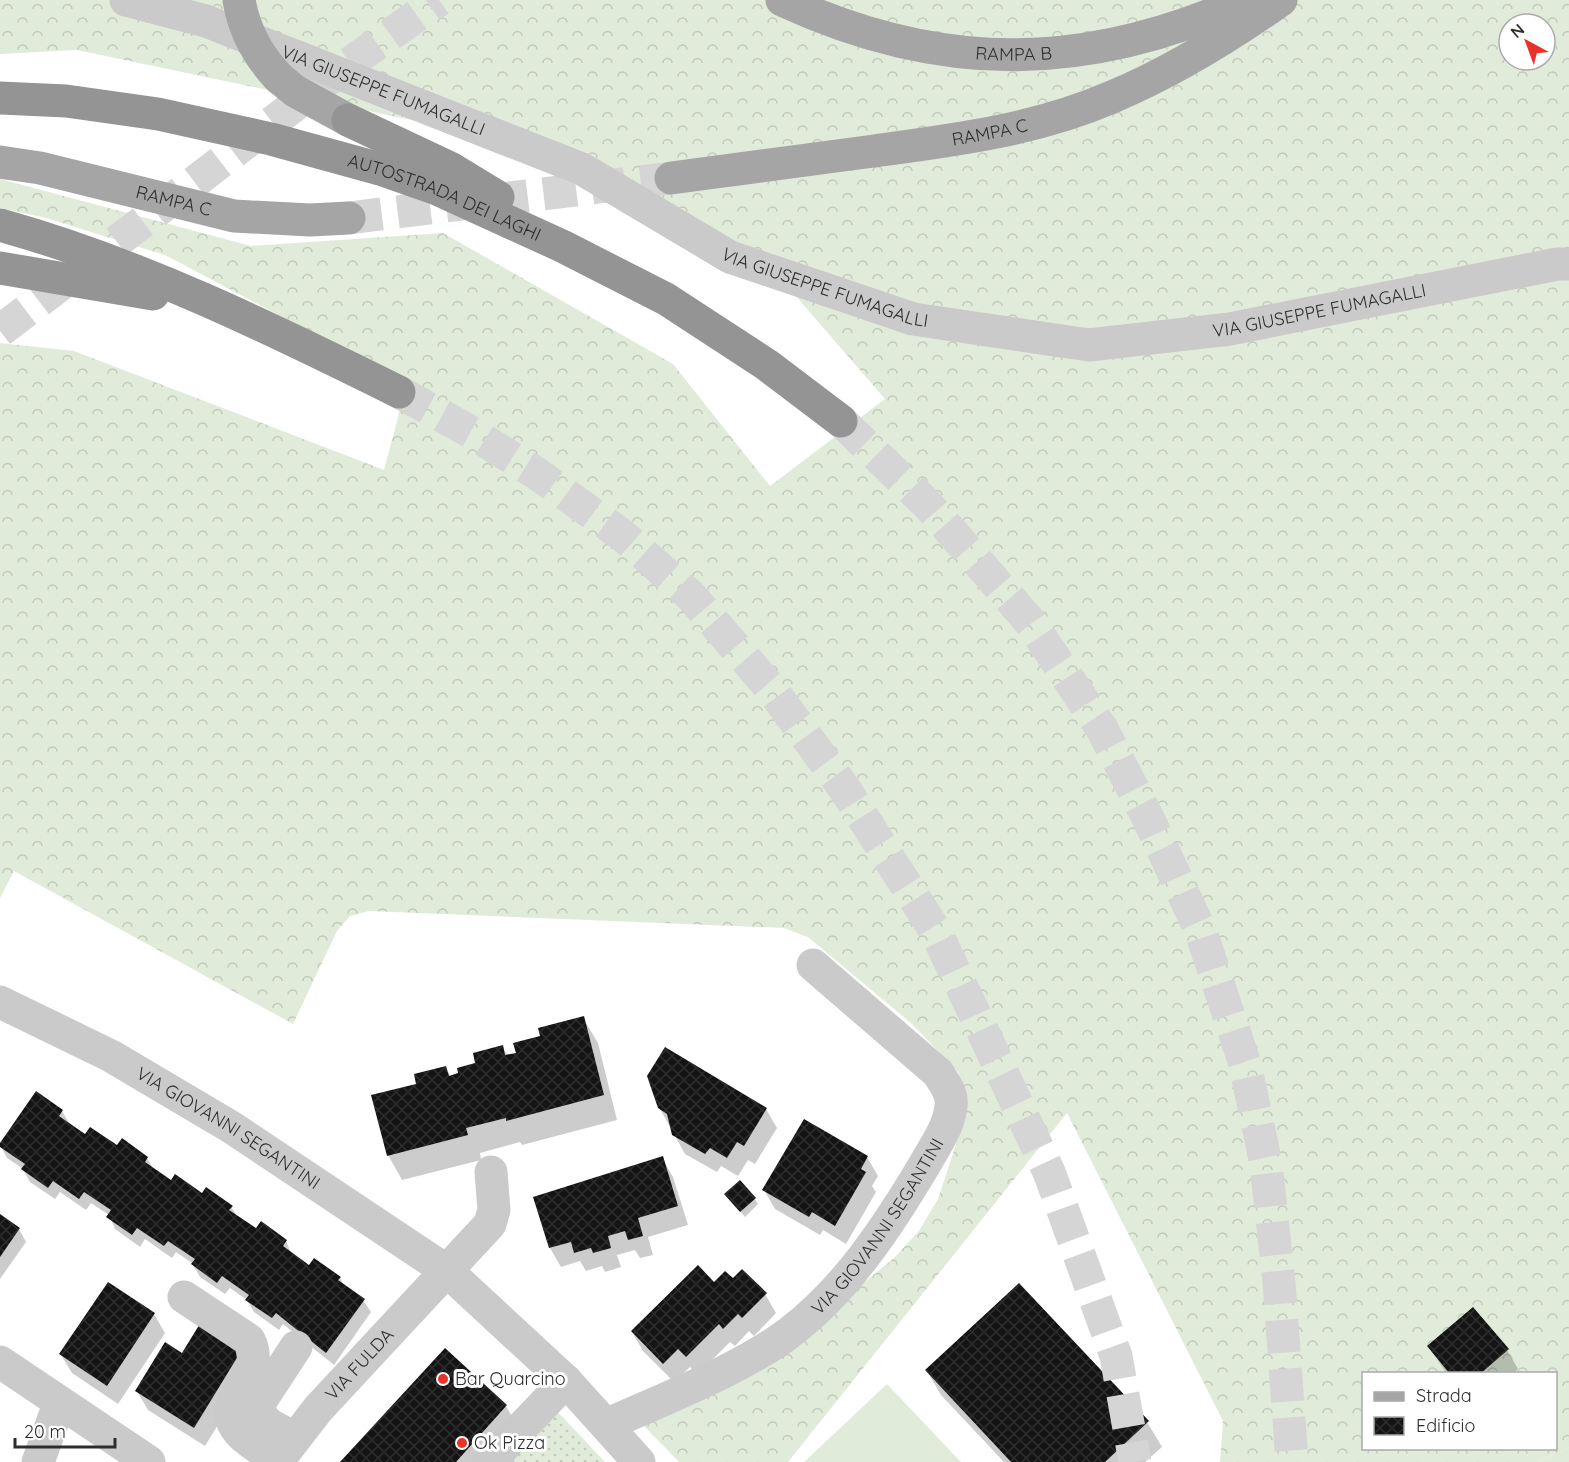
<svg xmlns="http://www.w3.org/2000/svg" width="1569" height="1462" font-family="Quicksand,sans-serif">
	<defs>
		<pattern id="forest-crowns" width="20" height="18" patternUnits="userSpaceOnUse" patternTransform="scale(1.5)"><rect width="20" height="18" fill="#e1ebd9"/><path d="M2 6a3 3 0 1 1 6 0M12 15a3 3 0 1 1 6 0" fill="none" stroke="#c1cabb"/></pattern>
		<pattern id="park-dots" width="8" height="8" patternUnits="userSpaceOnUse" patternTransform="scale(1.5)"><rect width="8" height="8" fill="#e1ebd9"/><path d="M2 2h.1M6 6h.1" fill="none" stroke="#c1cabb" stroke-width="1.8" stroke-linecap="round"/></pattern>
		<pattern id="building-cross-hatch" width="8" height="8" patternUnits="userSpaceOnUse" patternTransform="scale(1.5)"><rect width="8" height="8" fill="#141414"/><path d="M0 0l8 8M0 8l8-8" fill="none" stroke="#2e2e2e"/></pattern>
	</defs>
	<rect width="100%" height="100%" fill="#fff"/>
	<path fill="#e1ebd9" d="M 887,1384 L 961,1462 L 804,1462 Z
		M 1569,1447 L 1569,1462 L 1538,1462 Z"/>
	<path fill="url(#forest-crowns)" fill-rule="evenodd" d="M 0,0 L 1569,0 L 1569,1447 L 1538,1462 L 1220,1462 L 1223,1421 L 1067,1113 L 788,1462 L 679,1462 L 642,1424 L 747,1378 L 894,1258 L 919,1231 L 938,1199 L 959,1135 L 965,1095 L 958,1072 L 912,1024 L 808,937 L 784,928 L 369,911 L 350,916 L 337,931 L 293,1024 L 14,871 L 0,898 L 0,343 L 74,351 L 384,470 L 407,383 L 165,255 L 46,218 L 0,208 L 0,179 L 251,246 L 443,233 L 673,364 L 770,486 L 885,399 L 775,272 L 583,156 L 77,50 L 0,54 ZM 1509,24 L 1545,24 L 1545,60 L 1509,60 ZM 1364,1374 L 1556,1374 L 1556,1448 L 1364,1448 Z"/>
	<path fill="url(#park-dots)" d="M 557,1411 L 605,1462 L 509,1462 Z"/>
	<path fill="#0003" d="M 583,1018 L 598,1043 L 617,1120 L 522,1145 L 520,1142 L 480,1153 L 481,1160 L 402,1180 L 388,1155 L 446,1068 L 451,1077 L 502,1047 L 508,1056 L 518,1054 L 542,1037 Z
		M 659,1107 L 766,1109 L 777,1128 L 755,1164 L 748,1160 L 738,1176 L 721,1166 L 717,1172 L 685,1154 Z
		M 62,1111 L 69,1123 L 85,1136 L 147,1158 L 154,1170 L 171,1182 L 231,1207 L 238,1217 L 256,1230 L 286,1241 L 292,1255 L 310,1267 L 340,1278 L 345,1287 L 363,1300 L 371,1312 L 334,1365 L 283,1324 L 279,1330 L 254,1312 L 247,1300 L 230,1288 L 225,1294 L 200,1277 L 192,1263 L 176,1252 L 172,1258 L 145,1239 L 140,1247 L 115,1229 L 109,1215 L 91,1203 L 86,1210 L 60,1192 L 55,1199 L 30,1182 L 22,1168 L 7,1158 L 0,1145 Z
		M 867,1157 L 878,1176 L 872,1186 L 876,1192 L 846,1244 L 823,1230 L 820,1235 L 775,1209 L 764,1190 Z
		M 662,1158 L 673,1177 L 688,1225 L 648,1237 L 653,1255 L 640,1258 L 635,1250 L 617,1255 L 621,1267 L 605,1272 L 602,1266 L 586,1271 L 580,1261 L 561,1267 L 550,1248 L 535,1198 Z
		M 726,1194 L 755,1199 L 758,1204 L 745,1217 Z
		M 0,1215 L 19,1229 L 26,1242 L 0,1279 Z
		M 733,1280 L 765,1294 L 776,1313 L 754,1336 L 749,1331 L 735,1346 L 730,1342 L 697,1375 L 690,1367 L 674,1382 L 643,1351 L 632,1332 L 714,1284 Z
		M 154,1314 L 165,1333 L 118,1404 L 72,1373 L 61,1355 Z
		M 201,1324 L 253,1368 L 205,1446 L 148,1410 L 137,1391 L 183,1355 Z
		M 1429,1347 L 1507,1350 L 1518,1369 L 1513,1374 L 1447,1374 Z
		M 445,1350 L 506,1406 L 520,1431 L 493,1462 L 342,1462 Z
		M 927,1371 L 1147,1422 L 1162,1447 L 1145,1462 L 1004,1462 L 941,1395 Z"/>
	<path fill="url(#building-cross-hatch)" d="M 584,1016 L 604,1095 L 506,1121 L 506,1118 L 466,1128 L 468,1135 L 387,1156 L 371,1095 L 416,1084 L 414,1074 L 446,1066 L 449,1076 L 458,1073 L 457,1068 L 475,1063 L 473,1053 L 503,1045 L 505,1055 L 516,1053 L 513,1043 L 540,1036 L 538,1028 Z
		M 665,1047 L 767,1108 L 744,1146 L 737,1142 L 727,1158 L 710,1148 L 705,1154 L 672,1135 L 667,1114 L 658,1108 L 647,1076 Z
		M 36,1091 L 63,1110 L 59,1116 L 85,1134 L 90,1127 L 117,1145 L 122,1138 L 148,1157 L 145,1162 L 171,1180 L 175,1174 L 202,1193 L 206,1187 L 233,1206 L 229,1210 L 256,1228 L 261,1221 L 287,1240 L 283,1246 L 309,1265 L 314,1258 L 341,1277 L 338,1280 L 365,1299 L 326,1353 L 276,1313 L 272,1318 L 245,1300 L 249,1295 L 222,1276 L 217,1283 L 191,1264 L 195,1259 L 168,1241 L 164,1246 L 137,1228 L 132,1235 L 106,1217 L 111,1210 L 84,1192 L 79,1199 L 53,1181 L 48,1188 L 21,1169 L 25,1164 L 0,1147 L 0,1143 Z
		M 804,1119 L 868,1156 L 861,1169 L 866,1172 L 835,1226 L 812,1212 L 809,1217 L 762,1190 Z
		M 663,1156 L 678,1206 L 638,1218 L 643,1236 L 628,1240 L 625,1231 L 608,1236 L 611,1248 L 593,1253 L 591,1248 L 574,1253 L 571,1242 L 549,1248 L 533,1197 Z
		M 740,1180 L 756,1198 L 740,1212 L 724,1194 Z
		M 0,1214 L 20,1228 L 0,1257 Z
		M 698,1265 L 714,1282 L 725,1271 L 733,1278 L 742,1269 L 767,1293 L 742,1318 L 738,1314 L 723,1329 L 719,1324 L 686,1357 L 678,1349 L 663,1364 L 631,1331 Z
		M 108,1282 L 155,1313 L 107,1386 L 59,1354 Z
		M 1019,1283 L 1149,1421 L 1105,1462 L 1011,1462 L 925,1370 Z
		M 1473,1307 L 1509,1349 L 1480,1374 L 1450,1374 L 1427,1346 Z
		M 201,1322 L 243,1348 L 194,1428 L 135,1391 L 165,1342 L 182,1353 Z
		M 445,1348 L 507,1405 L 456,1462 L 340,1462 Z"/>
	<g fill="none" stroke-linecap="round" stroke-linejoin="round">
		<path stroke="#d5d5d5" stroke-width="33" stroke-dasharray="33 16" stroke-linecap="butt" d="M 349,218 L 671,178
			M 0,331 L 350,63 L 439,0"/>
		<path stroke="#d5d5d5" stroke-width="33" stroke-dasharray="33 16" stroke-linecap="butt" d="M 399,392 L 471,432 L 536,473 L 622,535 L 691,596 L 773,691 L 846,791 L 936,932 L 1049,1172 L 1116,1356 L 1135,1462
			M 841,421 L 929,506 L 1031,623 L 1102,729 L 1150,822 L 1201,932 L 1245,1064 L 1266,1164 L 1279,1282 L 1292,1462"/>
		<g stroke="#cacaca" stroke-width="33">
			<path id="s1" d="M 126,0 L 206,21 L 582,169 L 730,257 L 913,319 L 1089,345 L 1230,329 L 1557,264 L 1569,264"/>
			<path id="s2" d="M 0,1002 L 111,1056 L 231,1127 L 447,1271 L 566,1381 L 639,1462"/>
			<path d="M 184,1297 L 249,1340 C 274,1390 177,1407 278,1459"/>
			<path d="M 0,1362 L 149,1462"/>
			<path id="s3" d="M 606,1425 C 663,1399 740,1370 789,1333 C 847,1289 888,1226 925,1164 C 935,1146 949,1127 951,1106 C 953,1093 944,1083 938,1073 L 813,965"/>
			<path d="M 294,1437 C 278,1429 256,1423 260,1402 L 296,1347"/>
			<path d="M 38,1462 L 59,1404"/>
			<path id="s4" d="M 277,1462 L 318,1409 L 490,1224 L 494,1210 L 491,1172"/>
			<path d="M 489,1462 L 566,1381"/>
		</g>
		<g stroke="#a5a5a5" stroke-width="33">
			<path id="s5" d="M 782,0 C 942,74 1086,72 1246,0"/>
			<path d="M 279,78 L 295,91 L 348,120"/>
			<path id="s6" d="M 0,162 L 40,168 L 234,216 L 310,220 L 349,218"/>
			<path id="s7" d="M 671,178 C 739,169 806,160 874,151 C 955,140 1036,130 1112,97 C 1172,72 1227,38 1281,0"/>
		</g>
		<g stroke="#949494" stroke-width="33">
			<path id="s8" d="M 0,98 L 66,101 L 158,114 L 271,139 L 380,169 L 437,189 L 562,246 L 666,299 L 767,365 L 841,421"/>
			<path d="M 348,120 L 452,169 L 498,197"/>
			<path d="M 0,225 C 140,264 270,328 399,392"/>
			<path d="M 0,268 L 153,294"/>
		</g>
		<path stroke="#a5a5a5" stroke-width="33" d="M 239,0 C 244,30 258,56 279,78"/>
	</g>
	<g fill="#e8332a" stroke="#fff" stroke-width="2">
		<circle cx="443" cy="1379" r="6"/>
		<circle cx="462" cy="1443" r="6"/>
	</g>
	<g text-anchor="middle" stroke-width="6" stroke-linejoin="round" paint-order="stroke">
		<g font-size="18" fill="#2d2d2d" stroke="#fff">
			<text dy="6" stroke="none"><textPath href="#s5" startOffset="240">RAMPA B</textPath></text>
			<text dy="6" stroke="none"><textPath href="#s1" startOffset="273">VIA GIUSEPPE FUMAGALLI</textPath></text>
			<text dy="6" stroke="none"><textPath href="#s7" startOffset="322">RAMPA C</textPath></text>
			<text dy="6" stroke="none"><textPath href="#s8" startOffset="458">AUTOSTRADA DEI LAGHI</textPath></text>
			<text dy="6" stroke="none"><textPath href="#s6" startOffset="178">RAMPA C</textPath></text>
			<text dy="6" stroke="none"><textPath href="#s1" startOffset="759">VIA GIUSEPPE FUMAGALLI</textPath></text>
			<text dy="6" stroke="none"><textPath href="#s1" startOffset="1263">VIA GIUSEPPE FUMAGALLI</textPath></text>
			<text dy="6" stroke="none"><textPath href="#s2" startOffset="261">VIA GIOVANNI SEGANTINI</textPath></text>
			<text dy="6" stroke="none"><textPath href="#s3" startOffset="345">VIA GIOVANNI SEGANTINI</textPath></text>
			<text dy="6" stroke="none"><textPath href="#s4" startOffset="128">VIA FULDA</textPath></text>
		</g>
		<g font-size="18" fill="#2d2d2d" stroke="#fff" text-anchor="start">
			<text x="455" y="1385">Bar Quarcino</text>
			<text x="474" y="1449">Ok Pizza</text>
		</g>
	</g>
	<rect x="1362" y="1372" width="195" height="78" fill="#ffffff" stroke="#ababab" stroke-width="1.5"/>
	<rect x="1374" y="1392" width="30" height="9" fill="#a5a5a5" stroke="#ababab" stroke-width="1.5"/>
	<text x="1416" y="1402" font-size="18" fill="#2d2d2d">Strada</text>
	<rect x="1374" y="1417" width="30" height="18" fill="url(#building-cross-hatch)" stroke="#ababab" stroke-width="1.5"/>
	<text x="1416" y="1432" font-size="18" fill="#2d2d2d">Edificio</text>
	<g transform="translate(1527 42) rotate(319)"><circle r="28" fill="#ffffff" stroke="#ababab" stroke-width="1.5"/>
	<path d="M0-4.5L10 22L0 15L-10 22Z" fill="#e8332a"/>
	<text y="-9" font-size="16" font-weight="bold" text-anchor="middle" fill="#2d2d2d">N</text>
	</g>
	<path d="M15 1438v9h100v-9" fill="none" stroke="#2d2d2d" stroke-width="3"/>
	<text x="24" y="1438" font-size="18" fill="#2d2d2d" stroke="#ffffff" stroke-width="4.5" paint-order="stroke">20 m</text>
</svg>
